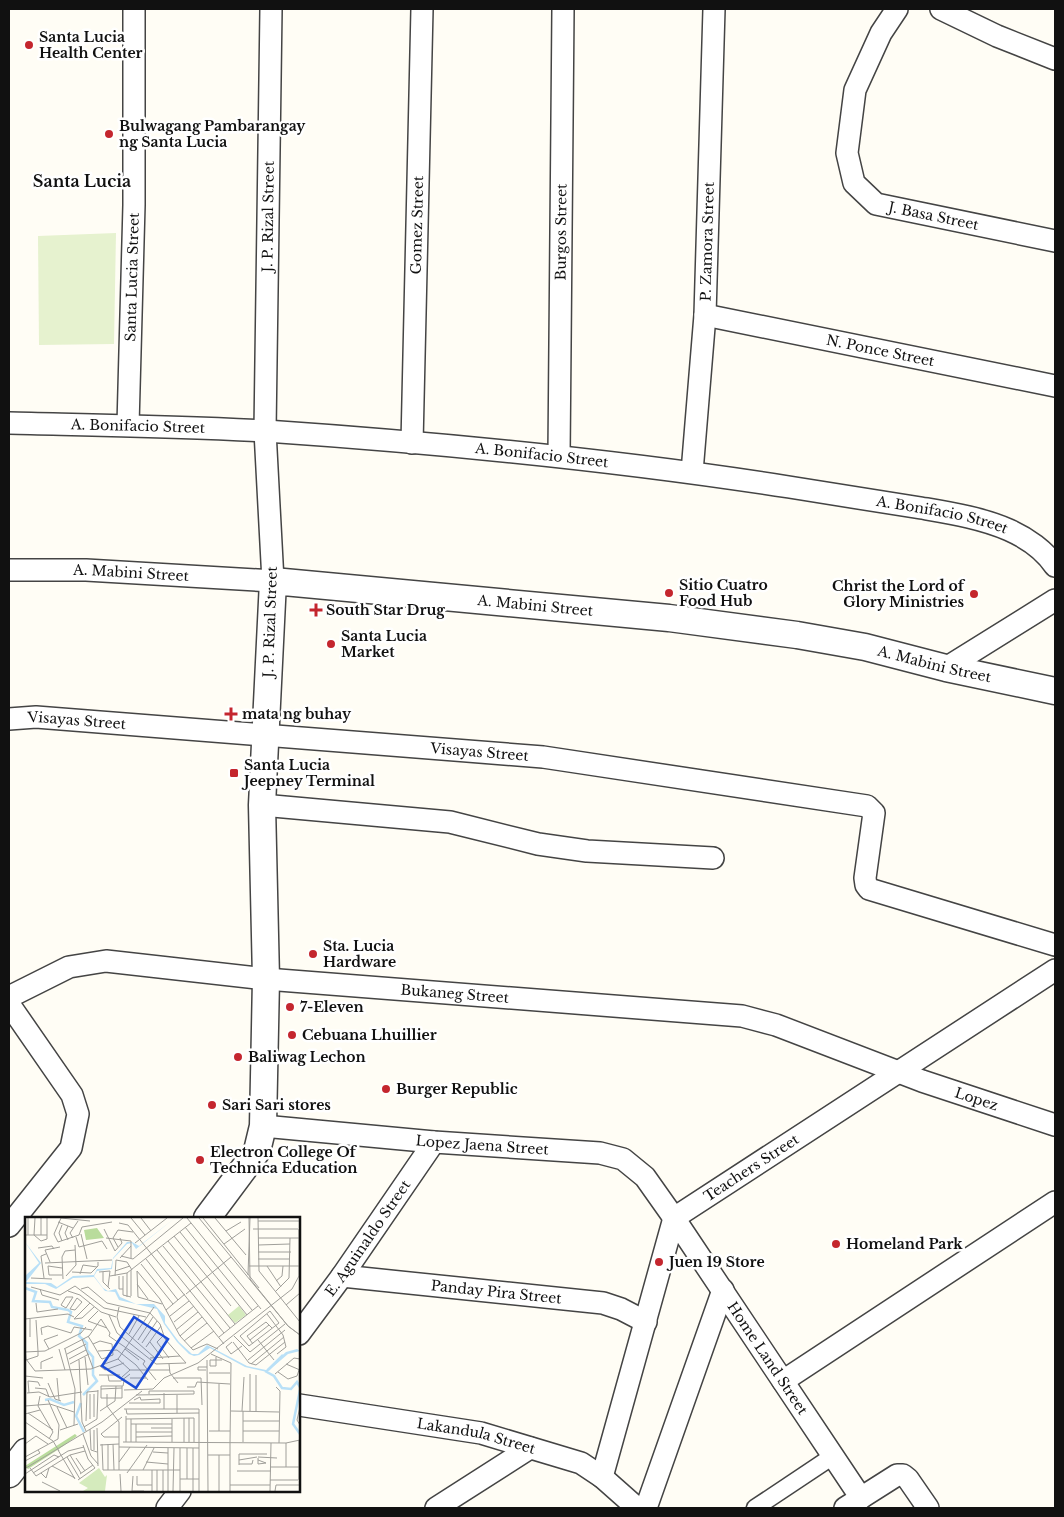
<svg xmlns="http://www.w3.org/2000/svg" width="1064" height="1517" font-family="'Libre Baskerville',serif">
	<rect width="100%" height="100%" fill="#fffdf5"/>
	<path fill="#e6f2cf" d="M 116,233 L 114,344 L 39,345 L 38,236 Z"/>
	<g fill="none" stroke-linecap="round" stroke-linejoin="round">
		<g stroke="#444" stroke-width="19">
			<path id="pedestrian" d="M 755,1508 L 833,1456"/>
		</g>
		<g stroke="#444" stroke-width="24">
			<g id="minor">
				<path id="s1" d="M 897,9 L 881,33 L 855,90 L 847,153 L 854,183 L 876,204 L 1055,241"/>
				<path d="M 941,9 L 997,36 L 1055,59"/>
				<path id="s2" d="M 705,315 L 1055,386"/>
				<path id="s3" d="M 9,423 C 94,425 181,426 266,431 C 441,443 616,460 789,487 C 833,494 877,501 921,508 C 950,513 982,518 1009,530 C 1027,538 1045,551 1055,566"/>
				<path id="s4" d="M 128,425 L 134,205 L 134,9"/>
				<path id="s5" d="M 412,443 L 422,9"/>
				<path id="s6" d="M 559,456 L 563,9"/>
				<path id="s7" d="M 692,472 L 705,315 L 714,9"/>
				<path id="s8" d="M 9,570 L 86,570 L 273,581 L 265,431 L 271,9"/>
				<path d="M 946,668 L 1055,600"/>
				<path id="s9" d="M 9,719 L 36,717 L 543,757 L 867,806 L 874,813 L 865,878 L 866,885 L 869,889 L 1055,945"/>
				<path d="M 262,805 L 450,822 L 538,844 L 587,851 L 713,858"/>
				<path id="s10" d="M 9,997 L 69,967 L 106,961 L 266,979 L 742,1016 L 776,1025 L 922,1081 L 1055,1125"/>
				<path d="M 9,1004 L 72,1095 L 78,1114 L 71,1148 L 9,1226"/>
				<path id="s11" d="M 263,1126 L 434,1142 L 600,1153 L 623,1159 L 645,1177 L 674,1218 L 861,1498"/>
				<path id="s12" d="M 342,1276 L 603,1303 L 621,1309 L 646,1322"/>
				<path id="s13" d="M 299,1334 L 342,1276 L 434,1142"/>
				<path d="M 783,1381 L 1055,1202"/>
				<path id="s14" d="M 299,1405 L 481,1433 L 581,1463 L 602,1477 L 637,1508"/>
				<path id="s15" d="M 602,1477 L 674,1218 L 1055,970"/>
				<path d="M 167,1508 L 180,1491"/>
				<path d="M 436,1508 L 530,1448"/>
				<path d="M 646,1508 L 723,1290"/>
				<path d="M 845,1508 L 897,1475 L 903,1475 L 908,1479 L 928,1508"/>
			</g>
		</g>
		<g stroke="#444" stroke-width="29">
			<g id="tertiary">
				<path id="s16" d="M 207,1218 L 257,1151 L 263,1126 L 266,979 L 262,805 L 273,581 L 669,618 L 797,635 L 865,647 L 946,668 L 1055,691"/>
				<path d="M 9,1474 L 26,1452"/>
			</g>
		</g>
		<use href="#pedestrian" stroke="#fff" stroke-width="16"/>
		<use href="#minor" stroke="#fff" stroke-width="21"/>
		<use href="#tertiary" stroke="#fff" stroke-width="26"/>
	</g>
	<g fill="#c4262e" stroke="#fff" stroke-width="2">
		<circle cx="29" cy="45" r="5"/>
		<circle cx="109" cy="134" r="5"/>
		<circle cx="669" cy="593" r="5"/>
		<circle cx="974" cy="594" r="5"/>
		<path d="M313.5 602.5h5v5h5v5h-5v5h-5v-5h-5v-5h5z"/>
		<circle cx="331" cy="644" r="5"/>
		<path d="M228.5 706.5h5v5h5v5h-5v5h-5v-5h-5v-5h5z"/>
		<rect x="229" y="768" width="10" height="10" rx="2.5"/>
		<circle cx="313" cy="954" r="5"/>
		<circle cx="290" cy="1007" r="5"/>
		<circle cx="292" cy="1035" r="5"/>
		<circle cx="238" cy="1057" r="5"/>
		<circle cx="386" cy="1089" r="5"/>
		<circle cx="212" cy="1105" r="5"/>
		<circle cx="200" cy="1160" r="5"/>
		<circle cx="836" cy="1244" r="5"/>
		<circle cx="659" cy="1262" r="5"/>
	</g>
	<g text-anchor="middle" stroke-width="5" stroke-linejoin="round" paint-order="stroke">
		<g font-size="14" font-weight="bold" fill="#111" stroke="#fff" text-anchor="start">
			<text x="39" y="42">Santa Lucia<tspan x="39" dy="16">Health Center</tspan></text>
			<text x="119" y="131">Bulwagang Pambarangay<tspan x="119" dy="16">ng Santa Lucia</tspan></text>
			<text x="679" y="590">Sitio Cuatro<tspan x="679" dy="16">Food Hub</tspan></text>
			<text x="964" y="591" text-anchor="end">Christ the Lord of<tspan x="964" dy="16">Glory Ministries</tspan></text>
			<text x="326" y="615">South Star Drug</text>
			<text x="341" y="641">Santa Lucia<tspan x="341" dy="16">Market</tspan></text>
			<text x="242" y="719">mata ng buhay</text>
			<text x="244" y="770">Santa Lucia<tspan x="244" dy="16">Jeepney Terminal</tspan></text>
			<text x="323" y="951">Sta. Lucia<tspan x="323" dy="16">Hardware</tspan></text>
			<text x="300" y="1012">7-Eleven</text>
			<text x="302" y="1040">Cebuana Lhuillier</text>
			<text x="248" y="1062">Baliwag Lechon</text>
			<text x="396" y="1094">Burger Republic</text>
			<text x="222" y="1110">Sari Sari stores</text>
			<text x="210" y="1157">Electron College Of<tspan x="210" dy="16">Technica Education</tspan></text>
			<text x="846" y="1249">Homeland Park</text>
			<text x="669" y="1267">Juen 19 Store</text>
		</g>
		<g font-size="14" fill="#111" stroke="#fff">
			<text dy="5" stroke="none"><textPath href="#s1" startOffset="275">J. Basa Street</textPath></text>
			<text dy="5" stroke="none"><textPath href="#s8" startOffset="629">J. P. Rizal Street</textPath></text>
			<text dy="5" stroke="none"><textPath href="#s5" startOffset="218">Gomez Street</textPath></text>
			<text dy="5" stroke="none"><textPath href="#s6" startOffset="224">Burgos Street</textPath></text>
			<text dy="5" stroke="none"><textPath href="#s7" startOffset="231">P. Zamora Street</textPath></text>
			<text dy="5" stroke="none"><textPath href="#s4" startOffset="148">Santa Lucia Street</textPath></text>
			<text dy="5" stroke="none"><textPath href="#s2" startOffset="179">N. Ponce Street</textPath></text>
			<text dy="5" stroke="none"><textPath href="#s3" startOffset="129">A. Bonifacio Street</textPath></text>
			<text dy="5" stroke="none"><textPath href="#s3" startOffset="534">A. Bonifacio Street</textPath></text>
			<text dy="5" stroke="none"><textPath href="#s3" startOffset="939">A. Bonifacio Street</textPath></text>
			<text dy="5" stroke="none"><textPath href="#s8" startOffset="122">A. Mabini Street</textPath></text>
			<text dy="5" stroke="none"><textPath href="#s16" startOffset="918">A. Mabini Street</textPath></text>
			<text transform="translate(270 622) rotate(-88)" y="5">J. P. Rizal Street</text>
			<text dy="5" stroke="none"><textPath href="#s16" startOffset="1322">A. Mabini Street</textPath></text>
			<text dy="5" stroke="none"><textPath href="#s9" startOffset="68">Visayas Street</textPath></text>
			<text dy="5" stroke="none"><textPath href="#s9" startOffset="472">Visayas Street</textPath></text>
			<text dy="5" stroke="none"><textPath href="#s10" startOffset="455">Bukaneg Street</textPath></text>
			<text dy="5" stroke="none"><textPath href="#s10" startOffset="992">Lopez</textPath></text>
			<text dy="5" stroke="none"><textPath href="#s11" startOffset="220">Lopez Jaena Street</textPath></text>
			<text dy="5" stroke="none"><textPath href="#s15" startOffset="361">Teachers Street</textPath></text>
			<text dy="5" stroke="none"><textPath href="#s13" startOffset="118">E. Aguinaldo Street</textPath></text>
			<text dy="5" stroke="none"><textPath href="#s12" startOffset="155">Panday Pira Street</textPath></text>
			<text dy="5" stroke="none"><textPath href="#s11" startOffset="609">Home Land Street</textPath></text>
			<text dy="5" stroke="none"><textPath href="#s14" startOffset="180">Lakandula Street</textPath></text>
		</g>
		<g font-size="16" font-weight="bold" fill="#111" stroke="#fff">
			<text x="82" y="187">Santa Lucia</text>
		</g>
	</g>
	<g transform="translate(25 1217)">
		<rect width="275" height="275" fill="#fffdf5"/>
		<path d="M 214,89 L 221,98 L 210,106 L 203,98 ZM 74,251 L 80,260 L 82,258 L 80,274 L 58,274 L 63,271 L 54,266 Z" fill="#d5ebbd"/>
		<path d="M 72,11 L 79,21 L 61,23 L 59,13 ZM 50,217 L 52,219 L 34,232 L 3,252 L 0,249 Z" fill="#b9dc9c"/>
		<path d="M 150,1 L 111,32 L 107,26 L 102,27 L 88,42 L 87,52 L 72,54 L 69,59 L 78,71 L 83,74 L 91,72 L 95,80 L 111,87 L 129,87 L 140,99 L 140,106 L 154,125 L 167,137 L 173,137 L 182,128 L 222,149 L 241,153 L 261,135 L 272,132 L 275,134 L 263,137 L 242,155 L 220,150 L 185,131 L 174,138 L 169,139 L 164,137 L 152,125 L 139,107 L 132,92 L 94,83 L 90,75 L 80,74 L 69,60 L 48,61 L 31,72 L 20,67 L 0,67 L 0,59 L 14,46 L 0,25 L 16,46 L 1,65 L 26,66 L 32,70 L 48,59 L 69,58 L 72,52 L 86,51 L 88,41 L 102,25 L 107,25 L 114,29 Z" fill="#b9e0f7"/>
		<path fill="none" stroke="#b9e0f7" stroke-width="2.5" d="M 0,71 L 11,75 L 8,84 L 25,85 L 27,90 L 43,93 L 46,95 L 43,105 L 57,109 L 54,119 L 62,126 L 62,133 L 68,140 L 68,158 L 72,164 L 58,178M 243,153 L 258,138M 240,154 L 249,159 L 257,171 L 266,172 L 272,165 L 275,170M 275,173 L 268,207 L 275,217M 20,183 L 25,182 L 39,188 L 49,185M 56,186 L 51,199 L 59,215"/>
		<path fill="none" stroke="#a09f9a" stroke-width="1" d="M 10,1 L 9,18 L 16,24 L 22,22 L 22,18M 22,1 L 22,18M 106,1 L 120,18M 116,1 L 126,14M 162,1 L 236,92M 174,1 L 263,109 L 275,118M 178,1 L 234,71M 190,1 L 221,38M 224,1 L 225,62 L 263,109 L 275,118M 233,1 L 234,54 L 275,105M 65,4 L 36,1 L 29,17 L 33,25 L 54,18 L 57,10 L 87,5M 233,4 L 275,4M 33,5 L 48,11M 94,6 L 103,8 L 199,127M 37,8 L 34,16 L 37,24M 160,10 L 227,93M 79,12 L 90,34 L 97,26 L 95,21M 228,12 L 273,12M 93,13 L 108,15M 201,14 L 216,5M 155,15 L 222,98M 56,17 L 62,42M 0,18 L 22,18M 3,18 L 3,1M 16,18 L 16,1M 149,19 L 206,89M 51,20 L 54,30 L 77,24 L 82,32M 48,21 L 45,16 L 53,4M 81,21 L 106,24 L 106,41M 233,21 L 274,21M 43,23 L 40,16 L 43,9M 143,24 L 210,107M 110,26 L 142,1M 199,27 L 220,12M 233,28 L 265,27M 138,29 L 205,111M 93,30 L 88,21 L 93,13M 13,31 L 27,29 L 29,32M 132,33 L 199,116M 233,35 L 266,35M 96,39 L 108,42 L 158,1M 95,41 L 106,29M 121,42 L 153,83M 233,42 L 265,42M 25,45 L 20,33 L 35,30M 20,46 L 87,43M 116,47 L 148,87M 224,49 L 275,49M 242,49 L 256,70M 37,51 L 23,49 L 24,58 L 37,58M 90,54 L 105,49M 112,54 L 135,82 L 155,119 L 168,133 L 182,127 L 193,132M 112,54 L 113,80 L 137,87M 47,55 L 66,56 L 73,49 L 73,45M 74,55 L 85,54 L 83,70M 78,55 L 78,65 L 85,72M 55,57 L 58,48 L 72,50M 223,58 L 225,1M 41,59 L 51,48 L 50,28M 85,59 L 102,56 L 166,6M 90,59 L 91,43 L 102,45 L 107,53M 94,59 L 94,72 L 98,72M 98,59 L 98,78 L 106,80M 6,61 L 27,62M 19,61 L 16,39 L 21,37M 38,62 L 37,40 L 40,34 L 50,33M 251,64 L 257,59 L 258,49M 112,67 L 123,82M 6,70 L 35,78 L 50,69 L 79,91 L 121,100M 15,72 L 17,78 L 34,83M 56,72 L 63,70 L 82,86 L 125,96 L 135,107 L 140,122 L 161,146 L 131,147 L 92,116 L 84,98M 43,74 L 55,78 L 76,95 L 91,100M 250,75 L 264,61 L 265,21M 161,77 L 206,40M 106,79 L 106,53M 41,80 L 48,80 L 41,91 L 36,88 ZM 102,80 L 102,56M 11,86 L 12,95 L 33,92M 65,86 L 49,102 L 57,101 L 69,90M 261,88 L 275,76M 94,90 L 92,100 L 95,110 L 131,142M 45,92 L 52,81 L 57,85M 45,92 L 50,93 L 57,85M 141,93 L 160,77M 73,94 L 63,104 L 82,111M 245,94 L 254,106 L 224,129 L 215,119 ZM 242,97 L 258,118 L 261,130 L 252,137M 145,99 L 164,84M 0,102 L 43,97 L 49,100M 5,102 L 5,120M 11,103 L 13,134M 149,105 L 169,89M 151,113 L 173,95M 85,116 L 84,119 L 120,144 L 118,147 L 131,163M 104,117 L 114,99M 17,118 L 16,111 L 23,109 L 46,116 L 49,110 L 67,113M 63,119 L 68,127 L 76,141 L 77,142 L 88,138 L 87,127 L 75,124 L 68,127M 138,119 L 132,125 L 144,141M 155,119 L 177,100M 209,119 L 225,135 L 260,107M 194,120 L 233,89M 57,122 L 68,151M 113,123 L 128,100M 225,123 L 244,108M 233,123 L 249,143M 159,124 L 182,106M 125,125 L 138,142M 207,125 L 201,130 L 206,137 L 217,129M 208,125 L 224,146 L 231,148 L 260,125M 117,126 L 132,104M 228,127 L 222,119 L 241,105 L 247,111M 0,130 L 1,142 L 10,154 L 66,152 L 93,142 L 129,90M 121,130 L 136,109M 166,131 L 189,114M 24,132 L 19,123 L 33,118M 34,132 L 40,153M 39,132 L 64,119 L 76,102 L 85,116M 40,132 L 50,172 L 49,208M 100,132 L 114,143M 73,134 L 92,133 L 111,148 L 123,163M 0,135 L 20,134 L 56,116 L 61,110M 42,137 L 61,127M 186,137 L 206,146 L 205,226M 60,140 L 63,168M 191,140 L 191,149 L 185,149 L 185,143 L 197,143M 125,141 L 155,139M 44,142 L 61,133M 93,142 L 105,153M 1,143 L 13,139 L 13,134M 54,143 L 57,205 L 61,214M 182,143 L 183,274M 223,143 L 260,113M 45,147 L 64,137M 144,147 L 145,156 L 153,166M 226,147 L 259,120M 261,147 L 275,153M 75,149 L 80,153 L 99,146M 16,152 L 16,145 L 28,140M 181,153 L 173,153 L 173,150 L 182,150M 253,155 L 263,162 L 272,159 L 274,153M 184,156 L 205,156M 250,157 L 269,141 L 275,142M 74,158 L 95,158M 83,158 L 84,164 L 96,164 L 105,157M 231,158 L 231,194M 0,159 L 18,161M 97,160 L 105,153 L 145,153M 32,161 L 34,183M 105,161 L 121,161M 148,161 L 176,161 L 177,188M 23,166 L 30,182 L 36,184M 194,167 L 194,214M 97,169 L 97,181 L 76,181 L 76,169 L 98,169 L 99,164M 162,170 L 170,170 L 172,165 L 205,167M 251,170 L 255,174 L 254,226M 10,171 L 21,172 L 24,180M 76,172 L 97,171M 99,173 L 128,172 L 139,161 L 173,146 L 267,72 L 274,59 L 274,12M 2,176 L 14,175 L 25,180 L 57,175M 4,176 L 3,164 L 13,165 L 15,169M 139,176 L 139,192M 82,177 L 82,189 L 94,205 L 94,224M 111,178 L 169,177 L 169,174 L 124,174 L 124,177M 152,178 L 152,196M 15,179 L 13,189 L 28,215 L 24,222M 104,186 L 135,186 L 135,182 L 116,183 L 115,180 L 109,183M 0,189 L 25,187 L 49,195M 32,190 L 42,211M 275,190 L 272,203 L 275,208M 99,192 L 174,192 L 174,274M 101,192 L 102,197 L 174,196M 75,194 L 90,184 L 91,169M 206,194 L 254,195M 217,194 L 219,160M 225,194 L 225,157M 3,196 L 28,213M 0,197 L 15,193M 101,199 L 101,225M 69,200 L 69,177M 65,202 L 65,177M 101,202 L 169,201 L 169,225M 106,202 L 106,225M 61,204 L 62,175 L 73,174M 218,204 L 254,204M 0,205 L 28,224 L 34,234M 106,207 L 147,207M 111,207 L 111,225M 59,210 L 72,202 L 73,173M 72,211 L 73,249M 126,211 L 147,211M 65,212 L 66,233 L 72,235M 35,213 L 53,207M 69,213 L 69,233M 184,214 L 205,214M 218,214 L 254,214M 111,215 L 147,215M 58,217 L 66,239 L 73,247M 94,220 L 79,220 L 76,217 L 97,200M 111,220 L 147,219M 94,224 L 94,253M 98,225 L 261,226 L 275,223M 147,225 L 147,202M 159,225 L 159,201M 164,225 L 164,201M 218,225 L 218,194M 0,227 L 11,219 L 23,227M 77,227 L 78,253 L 155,253M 83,227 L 83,253M 88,227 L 89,253M 75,228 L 94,227M 94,230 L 174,231M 168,231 L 168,274M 33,233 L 50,262M 128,235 L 143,236M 45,238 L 56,256M 183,238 L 205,238M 0,240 L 33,222 L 34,208 L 23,183M 42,240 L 55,262M 233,240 L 252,241M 51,241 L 60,254M 233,241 L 233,247 L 241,246 L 233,243M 214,243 L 232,240M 0,244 L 15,236 L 13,233M 94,245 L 105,230M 121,245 L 143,247M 214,247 L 227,247 L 228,243M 214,248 L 214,237 L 242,237M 27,249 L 50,261M 246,250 L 274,250M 261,250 L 261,226M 1,251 L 77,205 L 117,174M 5,251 L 11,259 L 45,238 L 60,234M 118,253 L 129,231M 138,253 L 138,274M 212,254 L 246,254M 8,256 L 43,234 L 59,230M 16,256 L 21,261 L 24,251M 102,256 L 122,228M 0,257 L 29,238 L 34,240M 55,257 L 68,248M 95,257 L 96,274M 108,259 L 107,274 L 119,274M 112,259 L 112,268 L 127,268M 155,262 L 174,262M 162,262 L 162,231M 53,263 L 70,251 L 63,242 L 58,228M 245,263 L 273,263M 274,263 L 274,223M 17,265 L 35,274M 205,268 L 245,268M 127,274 L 127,253M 132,274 L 132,253M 143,274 L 143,231M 148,274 L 149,231M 155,274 L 155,231M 194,274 L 194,238M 205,274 L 205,226M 245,274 L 246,226M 250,274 L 251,268 L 275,268"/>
		<path fill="#1d4ed8" fill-opacity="0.15" stroke="#1d4ed8" stroke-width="2.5" d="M 109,100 L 143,122 L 111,171 L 77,149 Z"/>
		<rect width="275" height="275" fill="none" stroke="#111" stroke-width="2.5"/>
	</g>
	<rect width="1064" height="1517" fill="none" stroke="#111111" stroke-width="20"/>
</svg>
